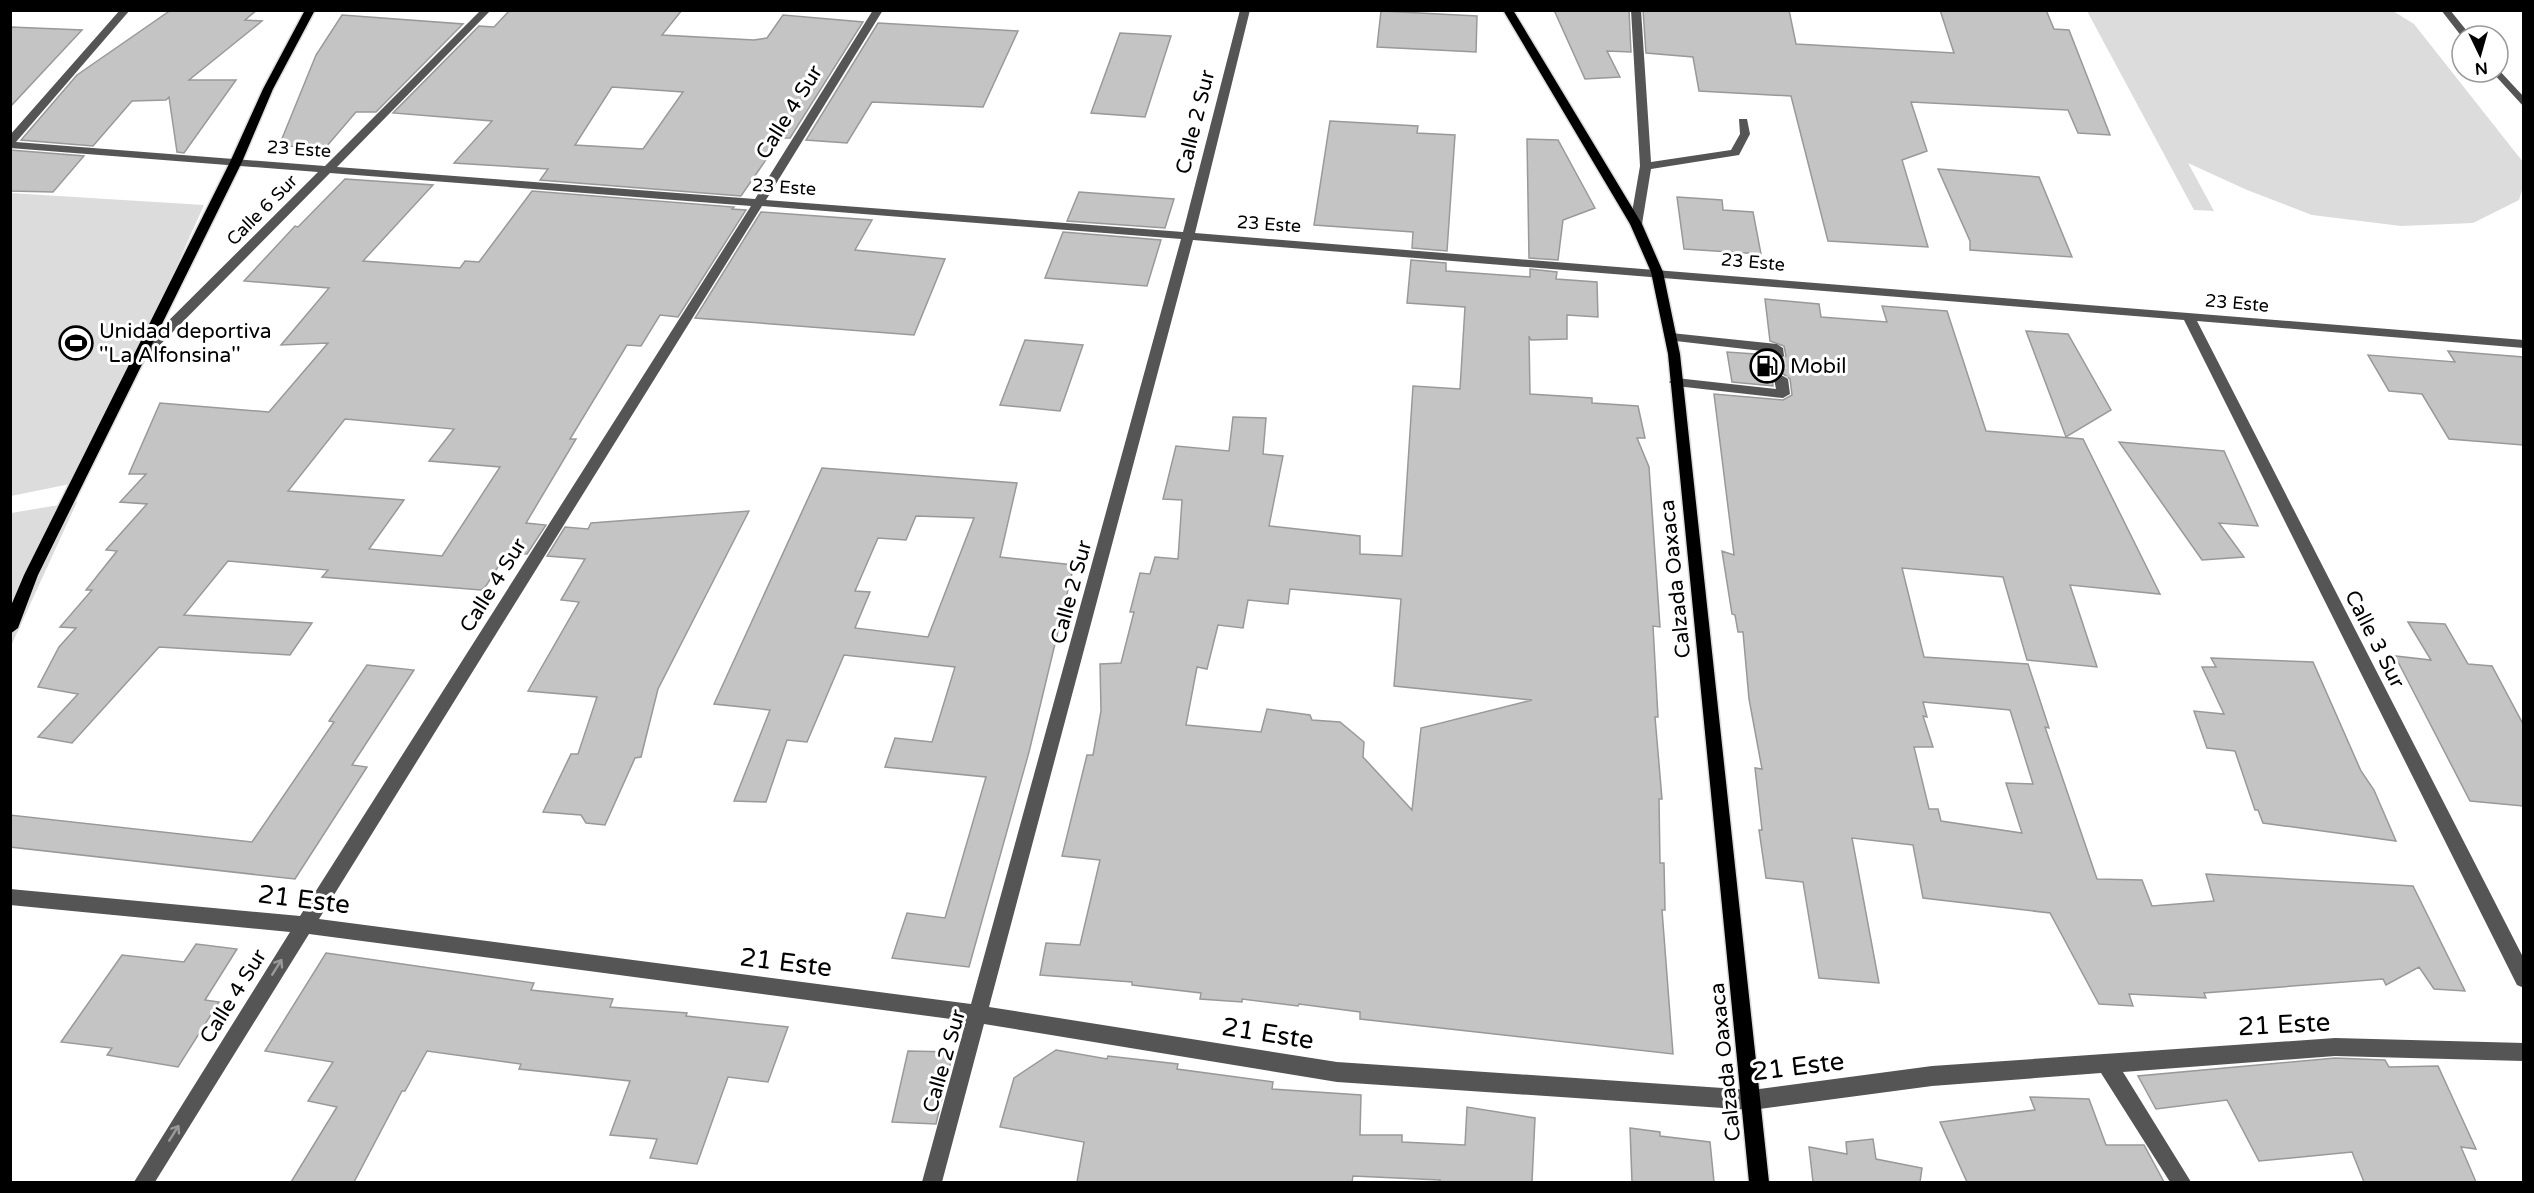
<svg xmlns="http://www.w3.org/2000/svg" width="2534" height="1193" font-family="'Varela Round',sans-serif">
	<rect width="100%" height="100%" fill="#fff"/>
	<path fill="#dcdcdc" d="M 2087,11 L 2393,11 L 2414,24 L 2523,162 L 2523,187 L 2519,200 L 2473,223 L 2401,226 L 2312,215 L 2247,190 L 2188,163 L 2214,211 L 2194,210 Z
		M 10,193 L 204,205 L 80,482 L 11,496 Z
		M 77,502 L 11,646 L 11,513 Z"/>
	<path fill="#c4c4c4" stroke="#999" stroke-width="1.5" fill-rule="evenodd" d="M 171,10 L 257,10 L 245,20 L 262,21 L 189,80 L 236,80 L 184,153 L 177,152 L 169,97 L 166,100 L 132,101 L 93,146 L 21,140 L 77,75 Z
		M 510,10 L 682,10 L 662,35 L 754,40 L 767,38 L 783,15 L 863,22 L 790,138 L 781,138 L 741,196 L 540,180 L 548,169 L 454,163 L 492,121 L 393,113 L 479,26 L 494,27 ZM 612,87 L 683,92 L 643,149 L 575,145 Z
		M 1554,10 L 1629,10 L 1631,52 L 1607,51 L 1620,77 L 1585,79 Z
		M 1643,10 L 1789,10 L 1796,44 L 1954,53 L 1940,10 L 2046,10 L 2054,29 L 2069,30 L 2110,135 L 2078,133 L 2068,110 L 1911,102 L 1927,151 L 1902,160 L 1928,247 L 1828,241 L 1791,96 L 1699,91 L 1693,57 L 1646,53 Z
		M 1381,11 L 1477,16 L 1476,52 L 1377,47 Z
		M 342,15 L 463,24 L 376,112 L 356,112 L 326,147 L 279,146 L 316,55 Z
		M 878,23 L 1018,31 L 983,107 L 872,102 L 847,143 L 806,140 Z
		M 10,27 L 82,30 L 10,107 Z
		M 1120,33 L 1171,36 L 1145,117 L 1091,113 Z
		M 1330,121 L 1418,126 L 1417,133 L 1455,135 L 1447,251 L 1412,248 L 1413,232 L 1314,225 Z
		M 1527,139 L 1558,140 L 1595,208 L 1563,220 L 1558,260 L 1529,258 Z
		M 10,150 L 84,156 L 53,192 L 10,191 Z
		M 1938,169 L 2039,177 L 2072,257 L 1970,250 L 1970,241 Z
		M 345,179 L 433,185 L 363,261 L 460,268 L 465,261 L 479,262 L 532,191 L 734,207 L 732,209 L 746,210 L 678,317 L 660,315 L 641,346 L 627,345 L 570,439 L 576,439 L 526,523 L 546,525 L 527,554 L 510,553 L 506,559 L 503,559 L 486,586 L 481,590 L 322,577 L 328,570 L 228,561 L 184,615 L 312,623 L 290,655 L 159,647 L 72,743 L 38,737 L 78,694 L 38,687 L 59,647 L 76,628 L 60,627 L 92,590 L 86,590 L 117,551 L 106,550 L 147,504 L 120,502 L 146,474 L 129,474 L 160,403 L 269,412 L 328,343 L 281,345 L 329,288 L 244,281 L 295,226 L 298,227 ZM 345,419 L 454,429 L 429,461 L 500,467 L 442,556 L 369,549 L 404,500 L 288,491 Z
		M 1079,192 L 1174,199 L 1165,228 L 1067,221 Z
		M 1677,197 L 1722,200 L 1723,210 L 1753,212 L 1761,254 L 1684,249 Z
		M 761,212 L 872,220 L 855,250 L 945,259 L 914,335 L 695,318 Z
		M 1063,232 L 1161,240 L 1147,286 L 1045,278 Z
		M 1411,260 L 1446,263 L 1446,271 L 1530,277 L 1530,269 L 1557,272 L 1556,279 L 1597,282 L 1598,317 L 1567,315 L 1567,339 L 1531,340 L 1529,336 L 1530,394 L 1592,398 L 1592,403 L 1638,406 L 1645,438 L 1637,438 L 1649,467 L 1660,627 L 1653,626 L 1658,717 L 1655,717 L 1662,799 L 1659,799 L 1660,863 L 1664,863 L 1665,910 L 1662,910 L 1673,1054 L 1360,1019 L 1360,1012 L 1299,1004 L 1298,1006 L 1242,999 L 1242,1002 L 1200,999 L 1201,993 L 1132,985 L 1132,982 L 1040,975 L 1046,943 L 1080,945 L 1100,860 L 1062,856 L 1087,755 L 1093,755 L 1101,711 L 1100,664 L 1121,663 L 1134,612 L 1130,612 L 1140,573 L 1150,574 L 1155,557 L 1178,559 L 1182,500 L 1163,499 L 1176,446 L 1229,451 L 1233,417 L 1266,418 L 1263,454 L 1283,456 L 1269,526 L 1360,536 L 1360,554 L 1402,556 L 1413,386 L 1460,389 L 1465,307 L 1407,303 ZM 1290,589 L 1401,599 L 1394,686 L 1532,700 L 1421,728 L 1412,810 L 1363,757 L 1364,742 L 1340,722 L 1312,720 L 1310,715 L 1267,709 L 1261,732 L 1186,725 L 1197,667 L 1207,669 L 1218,625 L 1243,628 L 1248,600 L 1288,604 Z
		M 1765,299 L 1819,304 L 1821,317 L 1887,322 L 1882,306 L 1947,311 L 1986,431 L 2083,439 L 2160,594 L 2070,585 L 2097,667 L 2027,660 L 2003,577 L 1902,568 L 1924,657 L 2028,664 L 2049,728 L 2045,727 L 2097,879 L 2142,880 L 2152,906 L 2214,901 L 2206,874 L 2413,886 L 2465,991 L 2434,989 L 2419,967 L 2386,985 L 2383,979 L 2204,993 L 2206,998 L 2129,994 L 2133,1006 L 2099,1004 L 2050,913 L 1923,898 L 1913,845 L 1852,838 L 1879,983 L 1819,978 L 1803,882 L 1766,878 L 1759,830 L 1762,830 L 1755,768 L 1762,769 L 1749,699 L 1743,632 L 1738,632 L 1735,615 L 1732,614 L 1722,551 L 1734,555 L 1714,394 L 1783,400 L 1792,395 L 1790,379 L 1782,373 L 1772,378 L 1773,386 L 1732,382 L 1727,352 L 1770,355 L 1773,361 L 1778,362 L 1786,356 L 1784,346 L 1770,341 ZM 1923,702 L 2010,710 L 2033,784 L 2006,783 L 2022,833 L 1941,821 L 1938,809 L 1929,809 L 1914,747 L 1933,747 L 1923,716 L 1927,717 Z
		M 2026,331 L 2068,334 L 2111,410 L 2066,437 Z
		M 1025,340 L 1083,345 L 1060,411 L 1000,405 Z
		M 2448,351 L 2523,357 L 2523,445 L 2449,439 L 2422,394 L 2389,391 L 2368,355 L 2455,362 Z
		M 2119,442 L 2224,451 L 2258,526 L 2219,523 L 2244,557 L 2202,560 Z
		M 822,468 L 1017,483 L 1000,557 L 1074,565 L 1029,752 L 969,967 L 892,958 L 907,913 L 945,918 L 986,777 L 885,767 L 895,738 L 932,742 L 955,667 L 844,655 L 807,742 L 787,740 L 766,802 L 734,801 L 770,710 L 714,704 ZM 916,516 L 974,518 L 928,637 L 855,628 L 870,592 L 855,591 L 878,538 L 906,540 Z
		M 749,511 L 658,689 L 641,757 L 635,758 L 605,825 L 586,823 L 581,815 L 543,812 L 571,754 L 578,754 L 597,697 L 528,691 L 579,602 L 561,600 L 585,559 L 547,556 L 565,527 L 588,529 L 591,523 Z
		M 2408,622 L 2445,624 L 2468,664 L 2492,666 L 2523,724 L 2523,806 L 2470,801 L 2395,656 L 2431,660 Z
		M 2211,658 L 2313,662 L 2361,771 L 2374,790 L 2396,841 L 2263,823 L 2258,810 L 2255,810 L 2235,751 L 2207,748 L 2194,711 L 2224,714 L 2202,667 L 2216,667 Z
		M 367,665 L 414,670 L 352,765 L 367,767 L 295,879 L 10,847 L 10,815 L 252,842 L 334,722 L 329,721 Z
		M 196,944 L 237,949 L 205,1000 L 219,1002 L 178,1067 L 107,1055 L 112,1048 L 61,1042 L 122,955 L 184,962 Z
		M 326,953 L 534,983 L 531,990 L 613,999 L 610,1007 L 687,1013 L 686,1016 L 788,1027 L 768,1082 L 728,1077 L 697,1164 L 650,1158 L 657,1139 L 610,1135 L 630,1081 L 519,1069 L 521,1064 L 427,1051 L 405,1091 L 402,1091 L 354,1182 L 291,1182 L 337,1107 L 308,1101 L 333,1062 L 265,1051 Z
		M 1056,1050 L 1107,1059 L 1108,1056 L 1178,1064 L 1177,1069 L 1273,1082 L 1272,1089 L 1361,1095 L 1360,1135 L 1402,1135 L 1402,1142 L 1465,1145 L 1467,1107 L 1535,1118 L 1532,1182 L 1440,1182 L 1440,1180 L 1353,1176 L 1352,1182 L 1077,1182 L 1084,1142 L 1000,1127 L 1014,1078 Z
		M 908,1051 L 953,1052 L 936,1124 L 892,1122 Z
		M 2335,1058 L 2385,1060 L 2389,1067 L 2438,1066 L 2476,1149 L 2461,1147 L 2476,1182 L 2364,1182 L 2352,1152 L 2259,1161 L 2227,1100 L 2156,1109 L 2138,1076 Z
		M 2030,1097 L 2089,1099 L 2106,1145 L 2144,1145 L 2164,1182 L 1967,1182 L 1940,1122 L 2035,1110 Z
		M 1630,1128 L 1660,1132 L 1660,1136 L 1710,1142 L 1714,1182 L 1632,1182 Z
		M 1873,1139 L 1876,1159 L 1922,1168 L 1920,1182 L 1813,1182 L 1809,1147 L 1847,1154 L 1846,1142 Z"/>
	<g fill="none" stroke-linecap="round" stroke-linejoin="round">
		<path stroke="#d9d9d9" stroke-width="14" stroke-dasharray="14 7" stroke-linecap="butt" d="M 1778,356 L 1781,379"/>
		<g stroke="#dbdbdb" stroke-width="3">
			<path id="major" d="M 305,10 L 315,10 L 273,89 L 242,162 L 38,575 L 18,628 L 10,634 L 10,608 L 24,575 L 230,162 L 263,89 Z
				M 1503,10 L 1513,10 L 1642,224 L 1663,272 L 1680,354 L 1769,1182 L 1749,1182 L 1668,354 L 1651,272 L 1630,224 Z"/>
		</g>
		<path fill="#555" fill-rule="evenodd" d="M 120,10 L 130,10 L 16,142 L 325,166 L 481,10 L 491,10 L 337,167 L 755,199 L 873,10 L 883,10 L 766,200 L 1183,232 L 1240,10 L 1250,10 L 1195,233 L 2524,340 L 2524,348 L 2197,321 L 2524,959 L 2524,988 L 2517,985 L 2184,320 L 1193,240 L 989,1007 L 1337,1062 L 1752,1090 L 1932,1066 L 2335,1038 L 2524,1043 L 2524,1061 L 2335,1056 L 2123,1072 L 2191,1182 L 2170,1182 L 2101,1073 L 1932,1086 L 1752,1110 L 1337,1082 L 984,1024 L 942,1182 L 922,1182 L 966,1021 L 309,934 L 155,1182 L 134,1182 L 290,932 L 10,905 L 10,889 L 300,916 L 751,206 L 330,173 L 144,361 L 134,361 L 133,358 L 134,355 L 318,172 L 10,148 L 10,135 ZM 762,206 L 1181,239 L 971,1004 L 319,919 Z
			M 1631,10 L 1641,10 L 1651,162 L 1731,150 L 1740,134 L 1739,119 L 1747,119 L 1750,134 L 1739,155 L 1651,169 L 1642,224 L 1636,227 L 1630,224 L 1640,166 Z
			M 2441,10 L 2450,10 L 2471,36 L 2462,37 Z
			M 2498,69 L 2524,97 L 2524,107 L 2492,72 L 2498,72 Z
			M 1671,333 L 1777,344 L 1783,348 L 1784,356 L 1778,360 L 1773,359 L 1771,352 L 1667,340 L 1665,337 Z
			M 1781,375 L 1788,379 L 1790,394 L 1783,398 L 1676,386 L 1669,382 L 1676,378 L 1776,389 L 1774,379 Z"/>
		<use href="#major" fill="#000" fill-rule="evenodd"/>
	</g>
	<defs><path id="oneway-shaft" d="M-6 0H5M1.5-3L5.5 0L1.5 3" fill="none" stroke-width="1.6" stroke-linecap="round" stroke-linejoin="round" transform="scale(1.5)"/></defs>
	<g stroke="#999">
		<use href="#oneway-shaft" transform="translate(277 967) rotate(-58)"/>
		<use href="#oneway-shaft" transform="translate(174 1133) rotate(-58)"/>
	</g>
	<defs>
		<g id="stadium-ring" transform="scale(1.725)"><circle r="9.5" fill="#fff" stroke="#000" stroke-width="1.5"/><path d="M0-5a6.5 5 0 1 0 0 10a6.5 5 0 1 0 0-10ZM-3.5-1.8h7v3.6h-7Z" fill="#000"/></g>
		<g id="fuel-ring" transform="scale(1.725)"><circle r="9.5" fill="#fff" stroke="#000" stroke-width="1.5"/><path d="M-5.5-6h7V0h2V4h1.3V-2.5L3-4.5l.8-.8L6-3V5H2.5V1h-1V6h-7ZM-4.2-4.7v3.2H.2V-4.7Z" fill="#000"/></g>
	</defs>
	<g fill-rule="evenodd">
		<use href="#stadium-ring" x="76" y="343"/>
		<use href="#fuel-ring" x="1767" y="366"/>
	</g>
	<g text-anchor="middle" stroke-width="6" stroke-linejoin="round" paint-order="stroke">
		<g font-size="18" fill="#000" stroke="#fff">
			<text transform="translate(299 149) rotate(4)" y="6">23 Este</text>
			<text transform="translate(784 187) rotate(4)" y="6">23 Este</text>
			<text transform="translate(262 210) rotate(-45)" y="6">Calle 6 Sur</text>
			<text transform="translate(1269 224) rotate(4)" y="6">23 Este</text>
			<text transform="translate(1753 262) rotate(5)" y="6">23 Este</text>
			<text transform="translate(2237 303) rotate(5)" y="6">23 Este</text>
		</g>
		<g font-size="21" fill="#000" stroke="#fff">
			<text transform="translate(789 112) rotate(-58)" y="7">Calle 4 Sur</text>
			<text transform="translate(1195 122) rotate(-76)" y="7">Calle 2 Sur</text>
			<text transform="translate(1675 579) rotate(-96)" y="7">Calzada Oaxaca</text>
			<text transform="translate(493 585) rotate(-58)" y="7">Calle 4 Sur</text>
			<text transform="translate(1071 592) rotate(-75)" y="7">Calle 2 Sur</text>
			<text transform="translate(2375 639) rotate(63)" y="7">Calle 3 Sur</text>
			<text transform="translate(233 996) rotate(-58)" y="7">Calle 4 Sur</text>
			<text transform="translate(944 1061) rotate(-74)" y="7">Calle 2 Sur</text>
			<text transform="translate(1725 1062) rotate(-96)" y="7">Calzada Oaxaca</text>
		</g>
		<g font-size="21" fill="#000" stroke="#fff" text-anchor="start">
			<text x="99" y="338">Unidad deportiva<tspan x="99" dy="24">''La Alfonsina''</tspan></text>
			<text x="1790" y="373">Mobil</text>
		</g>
		<g font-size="26" fill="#000" stroke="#fff">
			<text transform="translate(304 899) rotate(7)" y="9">21 Este</text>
			<text transform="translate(786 962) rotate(7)" y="9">21 Este</text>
			<text transform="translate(2284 1024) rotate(-3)" y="9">21 Este</text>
			<text transform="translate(1268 1033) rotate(9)" y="9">21 Este</text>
			<text transform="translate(1798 1066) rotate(-7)" y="9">21 Este</text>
		</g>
	</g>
	<rect width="2534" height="1193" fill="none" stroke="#000000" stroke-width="24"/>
	<g transform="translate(2480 54) rotate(175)"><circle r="28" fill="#ffffff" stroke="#999999" stroke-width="1.5"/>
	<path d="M0-4.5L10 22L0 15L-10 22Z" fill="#000000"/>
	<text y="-9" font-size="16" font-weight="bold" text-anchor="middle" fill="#000000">N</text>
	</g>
</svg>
